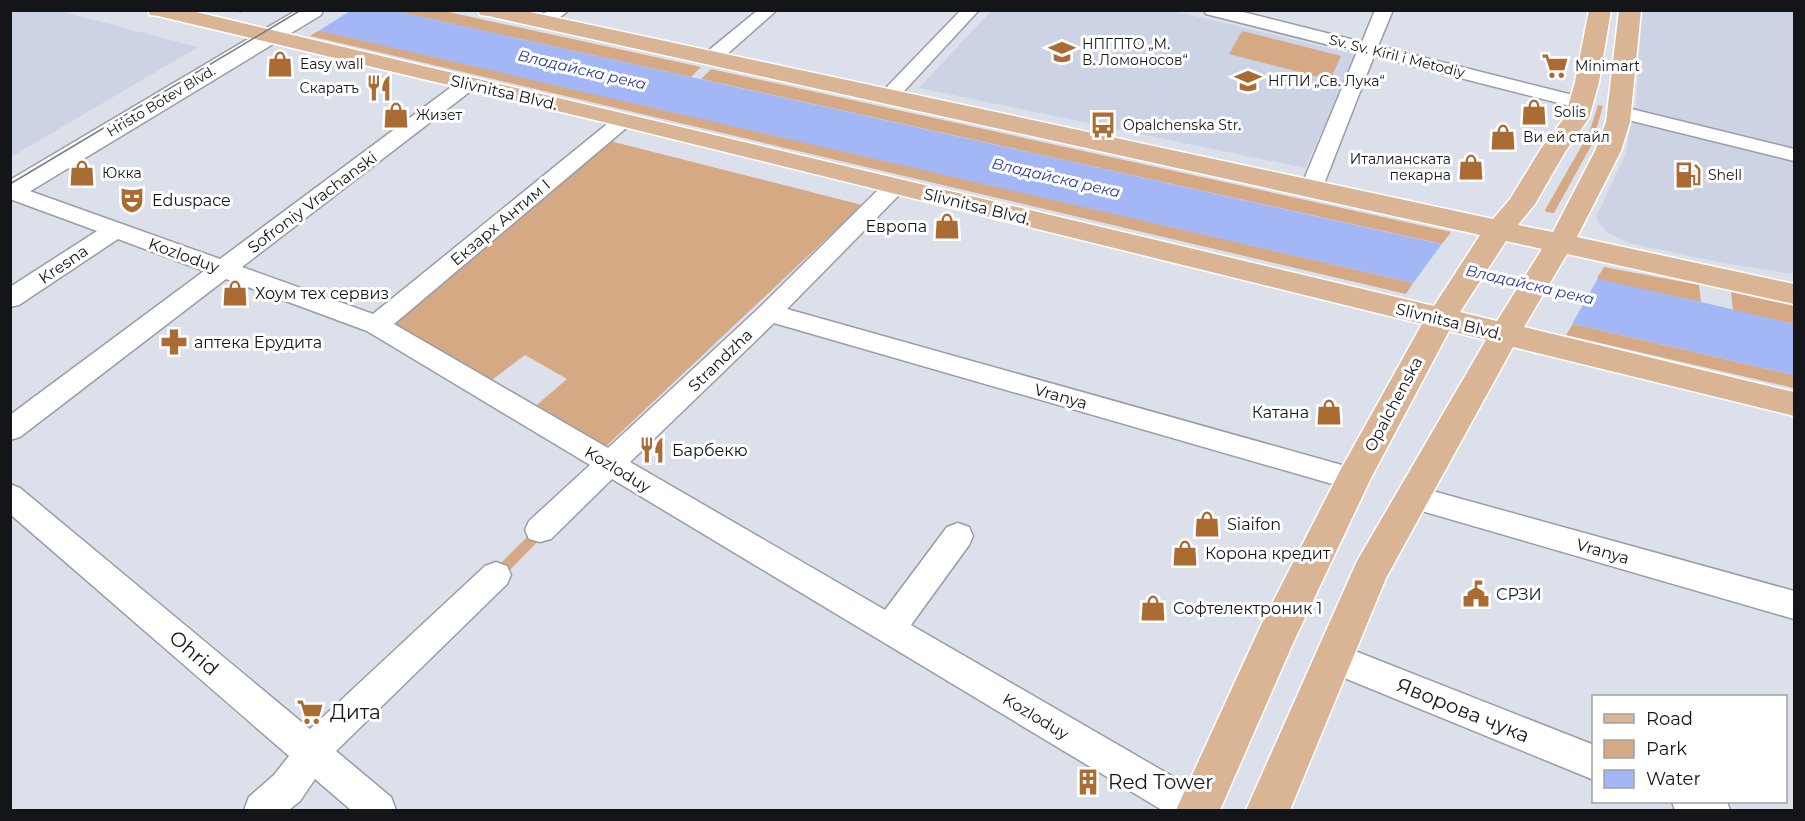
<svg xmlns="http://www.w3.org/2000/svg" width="1805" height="821" font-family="Montserrat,sans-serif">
	<rect width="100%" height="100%" fill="#dce0eb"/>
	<path fill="#ccd3e4" d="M 10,11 L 59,11 L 198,47 L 11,157 Z
		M 991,11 L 1174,11 L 1357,55 L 1305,168 L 919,88 Z
		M 1642,11 L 1794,11 L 1794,274 L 1723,263 L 1629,243 L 1608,233 L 1597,221 L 1597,215 L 1626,153 L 1630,127 L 1636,104 Z"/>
	<path fill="#d6a985" d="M 395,11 L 444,11 L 701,67 L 691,77 Z
		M 321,29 L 1413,283 L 1406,294 L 310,36 Z
		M 1242,31 L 1341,56 L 1330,80 L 1229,54 Z
		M 711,69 L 1451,232 L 1442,244 L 701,79 Z
		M 1598,105 L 1603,106 L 1592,144 L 1554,213 L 1546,212 L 1545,210 L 1589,133 Z
		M 602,139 L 862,205 L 602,450 L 532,409 L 567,379 L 525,355 L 488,383 L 380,324 Z
		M 1604,267 L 1699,285 L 1701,302 L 1596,280 Z
		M 1731,292 L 1794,306 L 1794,324 L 1733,311 Z
		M 1573,324 L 1794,375 L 1794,388 L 1566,335 Z
		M 532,532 L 542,537 L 506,574 L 496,568 Z"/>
	<path fill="#a3b7f7" d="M 233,11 L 395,11 L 1701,302 L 1794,324 L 1794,375 L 1573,324 L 1413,283 Z"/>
	<path fill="#dce0eb" d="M 245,10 L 350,11 L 317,32 L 238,15 Z
		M 1444,241 L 1598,278 L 1571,326 L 1411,286 Z"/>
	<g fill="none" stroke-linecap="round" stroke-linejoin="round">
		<g stroke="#999ca7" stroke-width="3">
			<path id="street" d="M 548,10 L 569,10 L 549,26 L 537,26 L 534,22 Z
				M 758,10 L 777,10 L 717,63 L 703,63 L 701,59 L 703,55 Z
				M 961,10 L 979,10 L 894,102 L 880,102 L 877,98 L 880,94 Z
				M 1204,10 L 1235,10 L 1362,42 L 1375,10 L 1393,10 L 1378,46 L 1589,99 L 1592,103 L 1589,107 L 1582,109 L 1374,56 L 1322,189 L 1319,194 L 1311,196 L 1303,194 L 1300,189 L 1357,52 L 1206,14 Z
				M 469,77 L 476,79 L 479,83 L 476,87 L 242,267 L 373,314 L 617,116 L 631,116 L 634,120 L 631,124 L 394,324 L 608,448 L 760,307 L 887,181 L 895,179 L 903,181 L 906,186 L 903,191 L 787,309 L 1363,471 L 1367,479 L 1363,487 L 1353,490 L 774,323 L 630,462 L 885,610 L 947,527 L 958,523 L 969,527 L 973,536 L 969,545 L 911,625 L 1208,797 L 1213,810 L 1162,810 L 612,479 L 551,539 L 540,542 L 529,539 L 525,530 L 529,521 L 590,465 L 367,331 L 226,279 L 20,437 L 10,440 L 10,415 L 204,271 L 118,239 L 19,305 L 10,307 L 10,287 L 97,231 L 10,199 L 10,184 L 220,259 L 462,79 Z
				M 1619,106 L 1794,149 L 1794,161 L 1612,116 L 1609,112 L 1612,108 Z
				M 10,484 L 20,488 L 310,729 L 485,566 L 496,562 L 507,566 L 511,575 L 507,584 L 336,751 L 391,797 L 396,810 L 351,810 L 315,779 L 300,801 L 289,810 L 244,810 L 249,797 L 274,775 L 289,756 L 10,514 Z
				M 1411,485 L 1794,591 L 1794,619 L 1401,505 L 1396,497 L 1401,489 Z
				M 1332,642 L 1594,745 L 1594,780 L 1320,668 L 1316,657 L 1320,646 Z
				M 1672,802 L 1727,802 L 1730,810 L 1675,810 Z"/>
		</g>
		<g stroke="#999ca7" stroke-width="3">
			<path id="secondary" d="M 297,10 L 323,10 L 321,15 L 19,198 L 10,200 L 10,180 Z"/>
		</g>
		<g stroke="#fff" stroke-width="3">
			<path id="primary" d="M 148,10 L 188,10 L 1434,306 L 1480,235 L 488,16 L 480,15 L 478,10 L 521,10 L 1493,219 L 1510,199 L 1540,150 L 1565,117 L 1575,82 L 1589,10 L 1611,10 L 1599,82 L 1589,118 L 1565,152 L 1535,204 L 1518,225 L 1553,232 L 1595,151 L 1606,122 L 1619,10 L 1641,10 L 1630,122 L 1621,151 L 1577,237 L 1794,284 L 1794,304 L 1567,254 L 1524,327 L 1794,392 L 1794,416 L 1513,347 L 1386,578 L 1290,810 L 1246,810 L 1357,561 L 1486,340 L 1449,331 L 1370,480 L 1294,641 L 1220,810 L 1176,810 L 1262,623 L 1341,469 L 1422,324 L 624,127 L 158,16 L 150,15 ZM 1506,241 L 1542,249 L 1497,321 L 1460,312 Z"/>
		</g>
		<use href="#street" fill="#fff" fill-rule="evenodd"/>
		<use href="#secondary" fill="#fff" fill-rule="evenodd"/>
		<use href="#primary" fill="#dab595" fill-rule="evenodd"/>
		<path stroke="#7a7c84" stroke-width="1.5" d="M 10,184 L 301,10"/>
	</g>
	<defs>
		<g id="school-bare" transform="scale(2.07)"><path d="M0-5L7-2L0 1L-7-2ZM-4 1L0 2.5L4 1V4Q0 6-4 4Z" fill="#ab6c33" stroke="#fff" stroke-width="2.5" paint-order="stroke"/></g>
		<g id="shop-bare" transform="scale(2.07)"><path d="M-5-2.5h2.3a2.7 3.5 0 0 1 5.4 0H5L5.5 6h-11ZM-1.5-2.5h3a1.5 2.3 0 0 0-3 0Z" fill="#ab6c33" stroke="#fff" stroke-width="2.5" paint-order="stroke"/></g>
		<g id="supermarket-bare" transform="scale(2.07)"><path d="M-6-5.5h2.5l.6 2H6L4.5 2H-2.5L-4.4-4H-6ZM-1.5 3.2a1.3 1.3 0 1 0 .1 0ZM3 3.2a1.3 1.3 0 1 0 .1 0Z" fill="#ab6c33" stroke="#fff" stroke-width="2.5" paint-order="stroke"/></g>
		<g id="restaurant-bare" transform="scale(2.07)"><path d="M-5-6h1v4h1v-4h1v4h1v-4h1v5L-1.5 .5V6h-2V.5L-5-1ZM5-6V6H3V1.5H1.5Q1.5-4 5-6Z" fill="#ab6c33" stroke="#fff" stroke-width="2.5" paint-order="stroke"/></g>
		<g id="bus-bare" transform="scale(2.07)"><path d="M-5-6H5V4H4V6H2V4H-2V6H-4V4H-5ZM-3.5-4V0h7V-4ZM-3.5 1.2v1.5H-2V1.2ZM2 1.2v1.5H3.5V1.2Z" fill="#ab6c33" stroke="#fff" stroke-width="2.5" paint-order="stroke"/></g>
		<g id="fuel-bare" transform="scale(2.07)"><path d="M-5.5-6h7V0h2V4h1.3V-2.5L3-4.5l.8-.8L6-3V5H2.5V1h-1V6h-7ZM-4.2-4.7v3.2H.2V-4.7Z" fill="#ab6c33" stroke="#fff" stroke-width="2.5" paint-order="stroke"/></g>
		<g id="theatre-bare" transform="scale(2.07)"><path d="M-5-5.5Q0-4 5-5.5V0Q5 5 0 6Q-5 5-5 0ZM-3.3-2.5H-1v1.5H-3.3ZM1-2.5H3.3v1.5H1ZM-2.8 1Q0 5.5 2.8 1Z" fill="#ab6c33" stroke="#fff" stroke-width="2.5" paint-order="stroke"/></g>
		<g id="pharmacy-bare" transform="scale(2.07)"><path d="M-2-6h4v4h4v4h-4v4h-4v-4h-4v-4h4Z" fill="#ab6c33" stroke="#fff" stroke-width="2.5" paint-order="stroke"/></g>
		<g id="civic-bare" transform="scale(2.07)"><path d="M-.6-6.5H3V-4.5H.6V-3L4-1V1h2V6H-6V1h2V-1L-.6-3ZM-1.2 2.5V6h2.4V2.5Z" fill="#ab6c33" stroke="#fff" stroke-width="2.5" paint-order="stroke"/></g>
		<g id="building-bare" transform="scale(2.07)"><path d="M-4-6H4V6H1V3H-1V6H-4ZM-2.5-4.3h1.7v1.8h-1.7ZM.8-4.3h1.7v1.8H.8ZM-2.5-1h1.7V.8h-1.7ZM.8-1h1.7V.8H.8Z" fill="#ab6c33" stroke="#fff" stroke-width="2.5" paint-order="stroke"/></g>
	</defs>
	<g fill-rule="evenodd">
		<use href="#school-bare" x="1062" y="52"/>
		<use href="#shop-bare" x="280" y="64"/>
		<use href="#supermarket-bare" x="1555" y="66"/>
		<use href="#school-bare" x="1248" y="81"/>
		<use href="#restaurant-bare" x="379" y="88"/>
		<use href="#shop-bare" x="1534" y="112"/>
		<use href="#shop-bare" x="396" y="115"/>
		<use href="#bus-bare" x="1103" y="125"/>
		<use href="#shop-bare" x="1503" y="137"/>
		<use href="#shop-bare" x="1471" y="167"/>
		<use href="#shop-bare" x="82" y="173"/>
		<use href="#fuel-bare" x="1688" y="175"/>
		<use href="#theatre-bare" x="132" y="200"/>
		<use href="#shop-bare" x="947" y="226"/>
		<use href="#shop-bare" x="235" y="293"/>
		<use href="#pharmacy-bare" x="174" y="342"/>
		<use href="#shop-bare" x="1329" y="412"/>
		<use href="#restaurant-bare" x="652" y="450"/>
		<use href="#shop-bare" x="1207" y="524"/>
		<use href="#shop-bare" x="1185" y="553"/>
		<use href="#civic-bare" x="1476" y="594"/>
		<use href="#shop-bare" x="1153" y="608"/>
		<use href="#supermarket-bare" x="310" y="712"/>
		<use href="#building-bare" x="1088" y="782"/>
	</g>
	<g text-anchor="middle" stroke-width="6" stroke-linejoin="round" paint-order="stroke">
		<g font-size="14" fill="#141519" stroke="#fff" text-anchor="start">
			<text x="1082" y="49">НПГПТО „М.<tspan x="1082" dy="16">В. Ломоносов“</tspan></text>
			<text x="300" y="69">Easy wall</text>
			<text x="1575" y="71">Minimart</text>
			<text x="1268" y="86">НГПИ „Св. Лука“</text>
			<text x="359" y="93" text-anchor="end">Скаратъ</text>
			<text x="1554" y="117">Solis</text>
			<text x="416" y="120">Жизет</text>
			<text x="1123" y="130">Opalchenska Str.</text>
			<text x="1523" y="142">Ви ей стайл</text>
			<text x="1451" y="164" text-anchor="end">Италианската<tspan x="1451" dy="16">пекарна</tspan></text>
			<text x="102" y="178">Юкка</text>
			<text x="1708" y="180">Shell</text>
		</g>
		<g font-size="14" fill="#141519" stroke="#fff">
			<text transform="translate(1397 56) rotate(14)" y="5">Sv. Sv. Kiril i Metodiy</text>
			<text transform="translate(161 101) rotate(-31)" y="5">Hristo Botev Blvd.</text>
		</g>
		<g font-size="15" font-style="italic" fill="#2c3d97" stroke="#fff">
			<text transform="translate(582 70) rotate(13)" y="5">Владайска река</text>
			<text transform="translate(1056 178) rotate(13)" y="5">Владайска река</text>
			<text transform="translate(1530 285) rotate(13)" y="5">Владайска река</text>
		</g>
		<g font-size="16" fill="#141519" stroke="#fff">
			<text transform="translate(504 92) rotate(13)" y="6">Slivnitsa Blvd.</text>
			<text transform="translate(312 202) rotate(-37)" y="6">Sofroniy Vrachanski</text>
			<text transform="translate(977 206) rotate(14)" y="6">Slivnitsa Blvd.</text>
			<text transform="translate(500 222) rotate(-40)" y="6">Екзарх Антим I</text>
			<text transform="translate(184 255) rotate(20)" y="6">Kozloduy</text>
			<text transform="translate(63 264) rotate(-34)" y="6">Kresna</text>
			<text transform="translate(1449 321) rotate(14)" y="6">Slivnitsa Blvd.</text>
			<text transform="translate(720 360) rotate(-44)" y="6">Strandzha</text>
			<text transform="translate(1061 396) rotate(16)" y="6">Vranya</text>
			<text transform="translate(1393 404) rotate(-62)" y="6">Opalchenska</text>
			<text transform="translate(618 469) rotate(31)" y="6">Kozloduy</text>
			<text transform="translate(1603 551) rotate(16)" y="6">Vranya</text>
			<text transform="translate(1036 716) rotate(31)" y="6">Kozloduy</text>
		</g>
		<g font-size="16" fill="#141519" stroke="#fff" text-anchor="start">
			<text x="152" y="206">Eduspace</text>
			<text x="927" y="232" text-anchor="end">Европа</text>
			<text x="255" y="299">Хоум тех сервиз</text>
			<text x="194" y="348">аптека Ерудита</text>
			<text x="1309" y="418" text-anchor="end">Катана</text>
			<text x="672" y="456">Барбекю</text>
			<text x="1227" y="530">Siaifon</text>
			<text x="1205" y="559">Корона кредит</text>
			<text x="1496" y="600">СРЗИ</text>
			<text x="1173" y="614">Софтелектроник 1</text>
		</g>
		<g font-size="20" fill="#141519" stroke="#fff">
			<text transform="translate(194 653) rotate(41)" y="7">Ohrid</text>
			<text transform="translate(1463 710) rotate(22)" y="7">Яворова чука</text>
		</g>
		<g font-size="20" fill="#141519" stroke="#fff" text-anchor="start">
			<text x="330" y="719">Дита</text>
			<text x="1108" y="789">Red Tower</text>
		</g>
	</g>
	<rect width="1805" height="821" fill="none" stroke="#141519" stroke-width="24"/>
	<rect x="1592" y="695" width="195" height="108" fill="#ffffff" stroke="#a1a1a3" stroke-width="1.5"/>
	<rect x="1604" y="714" width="30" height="9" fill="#dab595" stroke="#a1a1a3" stroke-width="1.5"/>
	<text x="1646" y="725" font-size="18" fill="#141519">Road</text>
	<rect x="1604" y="740" width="30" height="18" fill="#d6a985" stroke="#a1a1a3" stroke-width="1.5"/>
	<text x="1646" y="755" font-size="18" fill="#141519">Park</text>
	<rect x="1604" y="770" width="30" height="18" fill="#a3b7f7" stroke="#a1a1a3" stroke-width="1.5"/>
	<text x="1646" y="785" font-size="18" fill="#141519">Water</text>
</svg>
